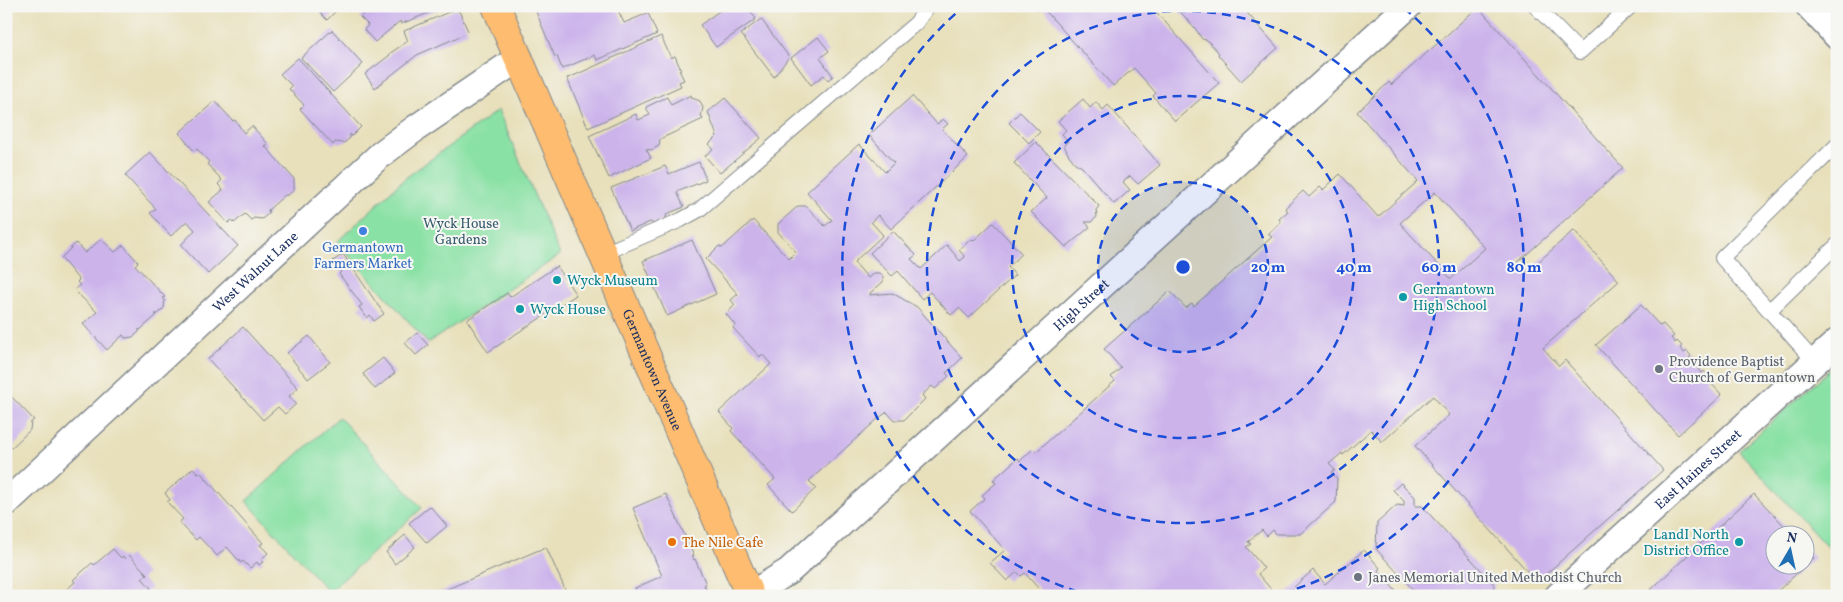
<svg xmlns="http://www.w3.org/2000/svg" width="1843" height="602" viewBox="0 0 1843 602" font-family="Vollkorn,serif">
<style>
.green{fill:#8ae1a5;stroke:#528882}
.building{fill:#ccb4eb;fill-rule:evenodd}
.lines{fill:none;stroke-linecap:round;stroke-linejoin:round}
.lane-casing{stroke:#82888c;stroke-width:16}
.street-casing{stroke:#82888c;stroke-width:29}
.primary-casing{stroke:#82888c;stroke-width:30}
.lane{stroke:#fff;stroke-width:14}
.street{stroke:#fff;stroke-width:26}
.primary{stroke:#fdbc70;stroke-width:28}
.ring{fill:none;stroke:#1d4ed8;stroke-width:2.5;stroke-dasharray:9 6}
.shop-dot{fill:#3f7fe0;stroke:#f6f6f2;stroke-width:2}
.culture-dot{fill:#0f9aa8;stroke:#f6f6f2;stroke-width:2}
.worship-dot{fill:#6b7280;stroke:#f6f6f2;stroke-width:2}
.food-dot{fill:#e8710a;stroke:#f6f6f2;stroke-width:2}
.labels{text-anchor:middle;stroke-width:4;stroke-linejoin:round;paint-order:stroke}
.park-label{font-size:14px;fill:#375c70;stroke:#f6f6f2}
.shop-label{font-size:14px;fill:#366cbe;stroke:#f6f6f2}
.street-label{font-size:14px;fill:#1b2f5e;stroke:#f6f6f2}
.culture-label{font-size:14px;fill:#0d838f;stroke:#f6f6f2;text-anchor:start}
.worship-label{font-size:14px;fill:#5b616d;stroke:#f6f6f2;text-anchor:start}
.food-label{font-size:14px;fill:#c56008;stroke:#f6f6f2;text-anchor:start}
.centre{fill:#1d4ed8;stroke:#f6f6f2;stroke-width:2.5}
.ring-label{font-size:15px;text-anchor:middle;font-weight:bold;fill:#1d4ed8;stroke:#f6f6f2;stroke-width:4;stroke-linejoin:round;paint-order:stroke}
</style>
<rect width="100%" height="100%" fill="#f6f6f2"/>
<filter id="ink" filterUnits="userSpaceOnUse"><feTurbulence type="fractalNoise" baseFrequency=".02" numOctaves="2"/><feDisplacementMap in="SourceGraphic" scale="10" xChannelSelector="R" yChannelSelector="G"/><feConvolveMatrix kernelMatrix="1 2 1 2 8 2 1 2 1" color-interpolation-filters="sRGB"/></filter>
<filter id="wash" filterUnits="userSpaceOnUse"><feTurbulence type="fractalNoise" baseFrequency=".0096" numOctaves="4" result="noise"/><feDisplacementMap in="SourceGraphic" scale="20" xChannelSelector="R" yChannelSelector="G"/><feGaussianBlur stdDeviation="1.12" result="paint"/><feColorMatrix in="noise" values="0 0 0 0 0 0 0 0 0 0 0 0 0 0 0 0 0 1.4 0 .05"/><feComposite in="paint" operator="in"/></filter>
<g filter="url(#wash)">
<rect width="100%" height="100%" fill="#e8e0bb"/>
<!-- green -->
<g class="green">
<path d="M498 110 560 255 428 343 337 242 404 179Z"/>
<path d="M1837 363V557L1739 451Z"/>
<path d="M339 417 422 508 329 592 246 501Z"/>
</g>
<g id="blocks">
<!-- building -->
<g class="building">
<path d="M314 6H341L327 20Z"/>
<path d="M365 6H446L401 24 400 21 375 42 364 30 368 25 360 17 368 10Z"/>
<path d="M536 6H616L624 23 648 13 657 34 597 60 595 55 562 69 557 56 555 57 534 7Z"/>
<path d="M726 6H747L756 19 716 47 700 25Z"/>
<path d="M1032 6H1151L1219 83 1175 121 1153 96 1156 93 1134 68 1113 86 1042 7 1037 11Z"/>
<path d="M1175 6H1241L1278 48 1241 81 1218 55 1219 53 1207 40 1202 39 1195 28Z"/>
<path d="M1478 7 1623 168 1518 262 1527 272 1574 230 1619 281 1543 348 1559 366 1565 360 1663 470 1537 582 1415 446 1449 415 1433 396 1382 442 1371 430 1343 455 1342 453 1329 464 1335 470 1331 473 1337 478 1336 502 1300 534H1276L1273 530 1267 536 1262 530 1248 542 1251 544 1246 547 1264 568 1258 574 1275 594 1273 596H1200L1196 592 1192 596H1045L1025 573 1021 576 1017 572 1007 581 990 563 1005 550 970 511 985 498 982 495 996 483 993 480 1018 458 1020 461 1033 449 1036 452 1115 381 1111 377 1121 368 1104 349 1170 291 1186 308 1192 303 1194 306 1272 237 1268 234 1281 222 1279 219 1288 211 1285 208 1303 191 1309 197 1320 187 1323 190 1340 174 1378 217 1418 181 1357 112 1389 82 1391 85ZM1435 192 1485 248 1451 279 1400 223Z"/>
<path d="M456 9 457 11H459L468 31 465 34 417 55 375 88 365 74 390 55 389 54 408 41 404 31Z"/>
<path d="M761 19 789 57 774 77 741 34Z"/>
<path d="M332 30 363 64 333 92 301 58Z"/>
<path d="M661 36 671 58 675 56 681 70H679L684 80 679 82 681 86 588 128 567 78 571 77Z"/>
<path d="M818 37 829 51 820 58 833 76 828 80 824 75 811 85 791 58Z"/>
<path d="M298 58 361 127 352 136 350 134V138L344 143 335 142 333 145 300 109 304 105 289 89 292 86 280 74Z"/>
<path d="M691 95 692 98 700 101 703 108 701 116 703 119 660 139 659 146 651 150 646 149 651 158 609 178 589 136 636 114 638 120 650 115 646 107 667 97 671 105Z"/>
<path d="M912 96 937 124 943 119 948 124 942 129 968 157 891 229 878 215 871 222 883 235 854 262 868 278 874 273H880L883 277V282L870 293V295L892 293 917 307 962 358 946 373 949 376 935 389 932 386 922 395 925 399 904 420H894L887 412 879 418 809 481 816 488 792 511 768 485 775 479 731 431 733 428 719 412 771 364 762 354 760 357 733 328 735 325 726 314 735 305 731 300 738 294 706 259 719 246 722 248 753 220 789 259 796 252 778 232V224L798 206H806L825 226 832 220 807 192 859 144 885 172 894 163 869 135Z"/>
<path d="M725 98 761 138 720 173 705 156 713 149 709 144 717 136 708 112Z"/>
<path d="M1083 99 1090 108 1096 102 1103 110 1108 105 1160 165 1138 184 1130 176 1123 182 1130 190 1114 204 1082 167 1075 163 1068 154 1064 145 1068 141 1062 134 1066 130 1058 121Z"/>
<path d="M215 101 233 121 235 120 244 133 252 126 268 144 265 146 294 179V190L288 195H285L268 210 269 213 262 219 254 218 251 220 245 214 234 223 232 220 228 223 209 202 223 190 218 184 222 180 207 164 209 162 197 149 194 151 179 133Z"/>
<path d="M1020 112 1040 132 1029 143 1009 123Z"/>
<path d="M1036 142 1099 206 1096 210 1097 217 1091 222H1085L1090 227 1066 247 1031 212 1047 198 1014 163Z"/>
<path d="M150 152 238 246 208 274 181 245 195 230 187 221 171 236 150 213 156 209 125 175Z"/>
<path d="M699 162 706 180 677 192 684 207 667 214 665 220 655 224 650 222 630 231 611 188 665 166 669 174Z"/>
<path d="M993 223 1022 254 1008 267 1015 275 969 318 959 308 951 315 930 292 922 299 898 271 892 276 870 253 893 231 916 255 911 259 921 269 947 245 960 261 965 257 959 250 971 239 973 241Z"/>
<path d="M101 239 115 252 123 245 138 262 135 265 165 297 163 298 165 300 164 308 158 314H155L157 315 140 330 139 329V332L133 337 125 338 123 335 107 350 83 324 97 312 74 290 80 285 77 282 79 280 61 258 76 243 85 253Z"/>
<path d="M692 240 716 294 667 316 643 261Z"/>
<path d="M343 254 384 314 374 321 370 315 367 318 359 307 362 305 339 274 341 272 333 261Z"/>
<path d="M557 266 576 295 488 352 467 320 507 293 510 297Z"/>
<path d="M1641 305 1660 326 1663 324 1674 336 1671 338 1675 343 1677 341 1682 346 1680 348 1684 353 1687 351 1691 356 1689 358 1694 363 1696 361 1700 366 1698 368 1702 373 1704 371 1709 377 1707 379 1722 395 1678 435 1596 345Z"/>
<path d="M243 327 298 388 289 396 296 404 285 414 278 407 263 420 208 359Z"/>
<path d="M417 333 428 345 416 355 405 343Z"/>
<path d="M309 336 330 362 308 379 287 353Z"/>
<path d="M383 358 395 373 375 389 363 374Z"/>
<path d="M6 391 34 420 31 422 30 430 6 453Z"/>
<path d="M193 468 199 474 200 472 263 543 260 545 268 553 261 559 263 562 259 565 257 562 250 568 243 561 241 563 227 547 217 556 199 537 196 540 179 522 183 519 167 502 170 500 165 493Z"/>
<path d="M1401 483 1415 497V506H1422L1494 584V596H1419L1376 549 1377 523 1397 505 1404 506V501L1393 490Z"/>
<path d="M666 494 694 556H692L694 560 695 559 706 584 704 585 709 596H639L635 588 662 576 633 508Z"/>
<path d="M1754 494 1792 534H1776V564H1806V549L1814 558 1772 596H1644Z"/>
<path d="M430 506 447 526 427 543 409 523Z"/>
<path d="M405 535 415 547 395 564 386 552Z"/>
<path d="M546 547 568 596H431Z"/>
<path d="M113 549 121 558 123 556 125 559 129 555 147 574 142 578 151 588 142 596H59L75 582 73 580 92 563 94 565Z"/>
<path d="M1364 550 1380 568 1378 570 1400 596H1284L1313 570 1325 584Z"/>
</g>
</g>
</g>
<g filter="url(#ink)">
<use href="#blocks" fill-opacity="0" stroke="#82888c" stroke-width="1"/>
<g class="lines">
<!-- lane casing -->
<g class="lane-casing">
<g id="lane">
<path d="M1535 6 1580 52 1631 6"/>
<path d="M602 254 681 220 699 210 916 23 928 6"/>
<path d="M1770 310 1837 245"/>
<path d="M1815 362 1722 258 1837 145"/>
</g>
</g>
<!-- street casing -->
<g class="street-casing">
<g id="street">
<path d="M1809 6 1837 36"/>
<path id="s1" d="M6 503 380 155 416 128 519 58"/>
<path id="s2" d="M750 595 789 571 1408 6"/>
<path id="s3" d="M1558 596 1837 342"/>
</g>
</g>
<!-- primary casing -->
<g class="primary-casing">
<g id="primary">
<path id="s4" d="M496 6 750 596"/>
</g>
</g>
<!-- lane -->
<use href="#lane" class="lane"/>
<!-- street -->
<use href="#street" class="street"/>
<!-- primary -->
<use href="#primary" class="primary"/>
</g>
</g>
<!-- distance rings -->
<circle cx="1183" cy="267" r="85" fill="#1d4ed8" fill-opacity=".12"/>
<g class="ring">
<circle cx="1183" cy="267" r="85"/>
<circle cx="1183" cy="267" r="171"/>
<circle cx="1183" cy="267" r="256"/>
<path d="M1092 596A341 341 0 0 1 962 8M1404 8A341 341 0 0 1 1274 596"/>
</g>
<!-- markers -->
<circle class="shop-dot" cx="363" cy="231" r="5"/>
<g class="culture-dot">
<circle cx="557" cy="280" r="5"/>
<circle cx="1403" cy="297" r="5"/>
<circle cx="520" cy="309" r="5"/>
<circle cx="1739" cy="542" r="5"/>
</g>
<g class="worship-dot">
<circle cx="1659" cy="369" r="5"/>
<circle cx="1358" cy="577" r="5"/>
</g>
<circle class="food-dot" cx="672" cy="542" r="5"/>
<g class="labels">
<!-- park labels -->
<g class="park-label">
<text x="461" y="228">Wyck House<tspan x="461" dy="16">Gardens</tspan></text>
</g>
<!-- shop labels -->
<g class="shop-label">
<text x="363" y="252">Germantown<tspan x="363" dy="16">Farmers Market</tspan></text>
</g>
<!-- street labels -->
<g class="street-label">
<text dy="5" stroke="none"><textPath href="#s1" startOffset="340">West Walnut Lane</textPath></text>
<text dy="5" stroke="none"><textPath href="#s2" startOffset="441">High Street</textPath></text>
<text dy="5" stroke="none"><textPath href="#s4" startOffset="396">Germantown Avenue</textPath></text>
<text dy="5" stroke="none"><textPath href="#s3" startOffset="189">East Haines Street</textPath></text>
</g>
<!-- culture labels -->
<g class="culture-label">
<text x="567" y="285">Wyck Museum</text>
<text x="1413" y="294">Germantown<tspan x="1413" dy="16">High School</tspan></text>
<text x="530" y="314">Wyck House</text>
<text x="1729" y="539" text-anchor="end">LandI North<tspan x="1729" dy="16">District Office</tspan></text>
</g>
<!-- worship labels -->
<g class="worship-label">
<text x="1669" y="366">Providence Baptist<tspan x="1669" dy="16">Church of Germantown</tspan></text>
<text x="1368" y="582">Janes Memorial United Methodist Church</text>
</g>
<!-- food labels -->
<g class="food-label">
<text x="682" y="547">The Nile Cafe</text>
</g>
</g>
<circle cx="1183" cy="267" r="8" class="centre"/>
<g class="ring-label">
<text x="1268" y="272">20 m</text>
<text x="1354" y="272">40 m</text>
<text x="1439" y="272">60 m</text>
<text x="1524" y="272">80 m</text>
</g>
<!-- margin -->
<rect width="1843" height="602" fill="none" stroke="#f6f6f2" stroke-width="25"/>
<!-- north arrow -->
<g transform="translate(1790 550) rotate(9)"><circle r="24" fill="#f6f6f2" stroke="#9ea6b7"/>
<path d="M0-4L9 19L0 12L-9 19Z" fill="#1f6fb2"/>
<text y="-8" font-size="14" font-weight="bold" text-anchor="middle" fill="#1b2f5e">N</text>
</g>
</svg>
